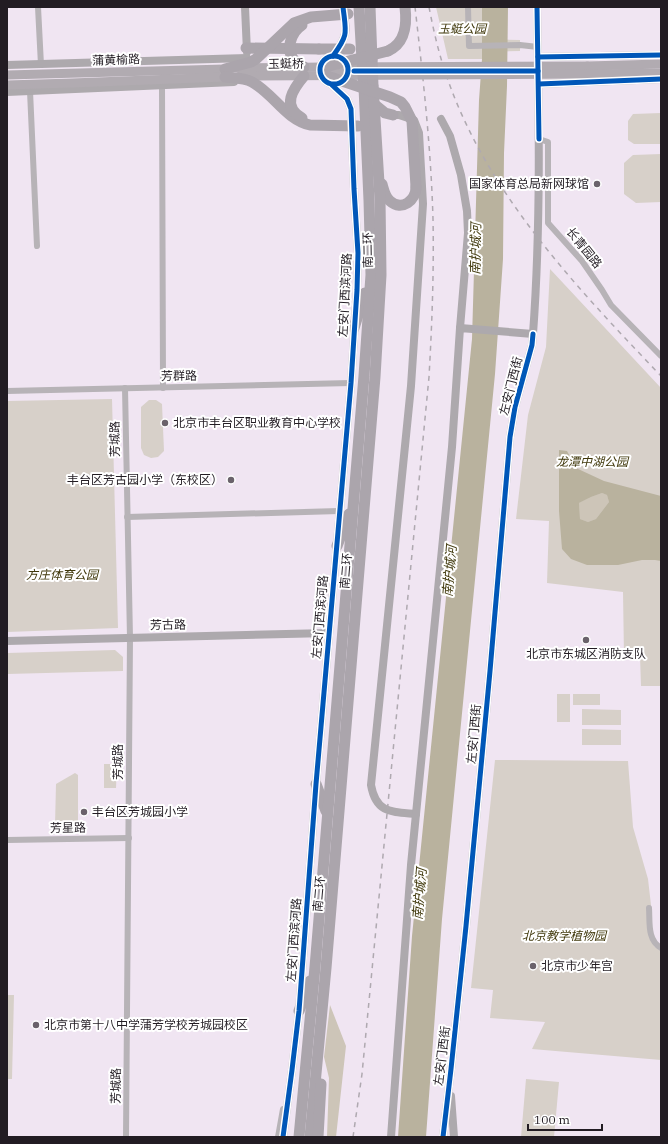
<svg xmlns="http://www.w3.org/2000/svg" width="668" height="1144" viewBox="0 0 668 1144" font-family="'IBM Plex Serif','Noto Sans SC',serif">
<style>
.green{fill:#d7d0c9}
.forest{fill:#cdc5b8}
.water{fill:#b9b29e;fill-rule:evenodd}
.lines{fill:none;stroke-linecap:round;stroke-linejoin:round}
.street{stroke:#b7b3b7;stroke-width:6}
.secondary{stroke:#ada9ad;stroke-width:8}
.primary{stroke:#b1abb1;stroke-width:9}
.highway{stroke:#aba5ac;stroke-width:11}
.rail{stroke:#afa9b0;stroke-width:1.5;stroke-dasharray:5 5;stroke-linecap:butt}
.primary-bridge{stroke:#b1abb1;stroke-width:9}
.highway-bridge{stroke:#aba5ac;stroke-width:11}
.cycleway-casing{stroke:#fff;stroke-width:8}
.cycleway{stroke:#0057b8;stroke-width:5}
.poi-dot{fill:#6a626b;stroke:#fff;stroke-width:1.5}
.labels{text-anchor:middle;stroke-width:4;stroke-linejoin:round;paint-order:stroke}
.park-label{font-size:12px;font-style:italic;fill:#40380b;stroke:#fff}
.street-label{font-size:12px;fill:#221c23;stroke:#fff}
.poi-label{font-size:12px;fill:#221c23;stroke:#fff;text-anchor:start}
.water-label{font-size:13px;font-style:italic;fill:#423a0e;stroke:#fff}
</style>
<rect width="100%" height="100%" fill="#f0e5f2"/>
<!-- green -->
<g class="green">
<path d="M436 7H482V39L520 40V51L482 52V59H448Z"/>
<path d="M661 113V144H634L628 140V121L633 114Z"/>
<path d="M661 154V202L636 203 624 194V163L633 155Z"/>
<path d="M550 269 661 388V686H641L640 656H624L623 592 547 583 549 521 516 519 528 415 546 347Z"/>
<path d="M112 399 118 628 7 632V401Z"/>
<path d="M149 400H156L162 404 164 451 158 457 151 458 144 455 141 448V407Z"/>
<path d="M115 650 123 657V671L7 674V653Z"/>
<rect x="557" y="694" width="13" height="28"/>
<rect x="573" y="694" width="27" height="11"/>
<path d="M582 709 621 710V725H582Z"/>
<path d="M582 729 621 730V745H582Z"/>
<path d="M495 760 628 761 633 827 648 879 651 905V941L655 947 661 951V1060L532 1049 545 1022 490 1018 493 990 471 988Z"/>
<path d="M104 764H117L116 788H104Z"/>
<path d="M75 773 78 775V824L55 825 56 784Z"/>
<path d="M7 995H14L12 1079H7Z"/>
<path d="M526 1079 559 1082 554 1137H521Z"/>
</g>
<!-- forest -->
<g class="forest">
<path d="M602 493 607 495 609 502 596 519 588 522 580 519 579 503 591 497Z"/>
<path d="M330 1005 346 1046 336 1137H327L329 1078 324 1057Z"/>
</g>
<!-- water -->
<g class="water">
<path d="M482 7H508L507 86 504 153 503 259 495 374 442 919 426 1137H398L412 936 472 339 479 100 482 59Z"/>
<path d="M559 450 567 451 576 468 604 481 661 496V561L655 560H642L618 565H587L571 559 562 549 559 511ZM602 493 607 495 609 502 596 519 588 522 580 519 579 503 591 497Z"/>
</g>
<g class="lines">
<!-- street -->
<g class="street">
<path d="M38 7 41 65"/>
<path d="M468 7 469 46 520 45 538 47"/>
<path d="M162 84 163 388"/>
<path d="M30 91 37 246"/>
<path d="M539 139 548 142V223L582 261 602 290 611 305 661 356"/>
<path d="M125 388 130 638 126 1137"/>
<path d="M7 391 351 383"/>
<path d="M127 517 339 511"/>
<path d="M7 840 129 838"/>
<path d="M649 908C650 922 647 940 661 948"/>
<path d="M278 1137 283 1109"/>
</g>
<!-- secondary -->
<g class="secondary">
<path d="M245 7 247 52"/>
<path d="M336 52C349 33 346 29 343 7"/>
<circle cx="334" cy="70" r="14"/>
<path d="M538 57 661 55"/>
<path d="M7 65 247 58 248 66"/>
<path d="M539 84 661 79"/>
<path d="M7 92 234 82"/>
<path d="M393 115H399L414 120 419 133 423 204 411 386 371 785C376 814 393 812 416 814"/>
<path d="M441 119 450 136 461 175 467 211 468 233 460 328"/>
<path d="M7 641 329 633"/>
<path d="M451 1096 454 1137"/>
<path d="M283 1137 292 1070 299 1011 316 784 351 383 357 290 358 253 354 189 351 109 347 99 332 85"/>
<path d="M391 1137 411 865 452 447 460 328 533 334"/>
<path d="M443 1137 451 1069 466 926 490 671 510 437 515 407 532 345 533 334C541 225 539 116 537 7"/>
</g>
<!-- primary -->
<g class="primary">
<path d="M587 66 661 64"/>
<path d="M588 74 661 73"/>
<path d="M7 75 225 69"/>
<path d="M7 85 72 83 225 77"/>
</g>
<!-- highway -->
<g class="highway">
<path d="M359 7 362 60"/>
<path d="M370 7 372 60"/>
<path d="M246 48 319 49"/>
<path d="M388 51C406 43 407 24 405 7"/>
<path d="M374 104 385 113 393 115"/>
<path d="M382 184C384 191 385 197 390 201 402 212 416 200 416 187"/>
<path d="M354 328 365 293"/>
<path d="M337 546 349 514"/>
<path d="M316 784 326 811"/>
<path d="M299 1011 310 981"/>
<path d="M299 1137 315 967 364 376 371 275 369 200 364 87"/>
<path d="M310 1137 326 968 375 377 381 275 380 199 373 86"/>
<path d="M318 1137 321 1084"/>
</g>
<!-- rail -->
<g class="rail">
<path d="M429 7C434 33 440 59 449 83 490 197 579 290 661 376"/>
<path d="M353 1137 362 1074 429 377C432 324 434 272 433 219 431 148 423 77 415 7"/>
</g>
<!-- primary-bridge -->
<g class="primary-bridge">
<path d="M237 68 325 67 587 66"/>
<path d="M240 76 588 74"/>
</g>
<!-- highway-bridge -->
<g class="highway-bridge">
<path d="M302 25C291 32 284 51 296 62 298 64 302 66 304 67"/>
<path d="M319 49H350"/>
<path d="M362 60 364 87"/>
<path d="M372 60 373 86"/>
<path d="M325 67 388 51"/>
<path d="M225 69 251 62 256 59 294 23 311 17 348 14"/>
<path d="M324 75 390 97 401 102 405 107 412 121 416 187"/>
<path d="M225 77C233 78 245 78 252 82 274 94 285 119 310 125L358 126"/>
<path d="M302 118C281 106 293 89 304 76"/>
</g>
<!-- cycleway casing -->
<g class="cycleway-casing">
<g id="cycleway">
<path d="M537 7 539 139"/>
<circle cx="334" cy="70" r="14"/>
<path d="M333 56C349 34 346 33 343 7"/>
<path d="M538 57 661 55"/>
<path d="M354 71H538"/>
<path d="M539 84 661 79"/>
<path d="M283 1137 292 1070 299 1011 316 784 351 383 357 290 358 253 354 189 351 109 347 99 332 85"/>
<path d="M443 1137 451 1069 466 926 490 671 510 437 515 407 532 345 533 334"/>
</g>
</g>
<!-- cycleway -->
<use href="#cycleway" class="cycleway"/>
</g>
<!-- markers -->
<g class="poi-dot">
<circle cx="597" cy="184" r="4"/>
<circle cx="165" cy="423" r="4"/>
<circle cx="231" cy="480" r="4"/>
<circle cx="586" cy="640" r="4"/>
<circle cx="84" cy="812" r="4"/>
<circle cx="533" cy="966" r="4"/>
<circle cx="36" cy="1025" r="4"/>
</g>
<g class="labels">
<!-- park labels -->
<g class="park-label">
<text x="462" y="33">玉蜓公园</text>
<text x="592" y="466">龙潭中湖公园</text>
<text x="62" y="579">方庄体育公园</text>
<text x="564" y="940">北京教学植物园</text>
</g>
<!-- street labels -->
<g class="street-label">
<text transform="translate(116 60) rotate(-2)" y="4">蒲黄榆路</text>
<text transform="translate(286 64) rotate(-1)" y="4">玉蜓桥</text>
<text transform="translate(584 248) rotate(51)" y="4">长青园路</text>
<text transform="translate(368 250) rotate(-91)" y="4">南二环</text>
<text transform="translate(345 295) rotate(-87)" y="4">左安门西滨河路</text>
<text transform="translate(179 376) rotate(-1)" y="4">芳群路</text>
<text transform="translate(511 386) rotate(-76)" y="4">左安门西街</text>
<text transform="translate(115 439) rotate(-91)" y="4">芳城路</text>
<text transform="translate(346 571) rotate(-85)" y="4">南二环</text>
<text transform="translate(320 617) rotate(-85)" y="4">左安门西滨河路</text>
<text transform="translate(168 625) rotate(-1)" y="4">芳古路</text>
<text transform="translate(474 734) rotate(-85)" y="4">左安门西街</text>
<text transform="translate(118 762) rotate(-90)" y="4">芳城路</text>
<text transform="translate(68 828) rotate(-1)" y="4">芳星路</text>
<text transform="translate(319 894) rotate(-85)" y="4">南二环</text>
<text transform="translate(294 940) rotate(-86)" y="4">左安门西滨河路</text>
<text transform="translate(442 1056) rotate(-83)" y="4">左安门西街</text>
<text transform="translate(116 1086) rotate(-89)" y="4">芳城路</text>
</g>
<!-- poi labels -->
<g class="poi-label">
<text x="589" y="188" text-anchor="end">国家体育总局新网球馆</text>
<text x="173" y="427">北京市丰台区职业教育中心学校</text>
<text x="223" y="484" text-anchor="end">丰台区芳古园小学（东校区）</text>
<text x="586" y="658" text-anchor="middle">北京市东城区消防支队</text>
<text x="92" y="816">丰台区芳城园小学</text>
<text x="541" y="970">北京市少年宫</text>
<text x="44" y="1029">北京市第十八中学蒲芳学校芳城园校区</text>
</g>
<!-- water labels -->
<g class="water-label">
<text transform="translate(475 249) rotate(-89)" y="5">南护城河</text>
<text transform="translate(449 571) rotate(-85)" y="5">南护城河</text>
<text transform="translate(419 894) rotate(-85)" y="5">南护城河</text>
</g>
</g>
<!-- border -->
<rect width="668" height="1144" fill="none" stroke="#221c23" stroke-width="16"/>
<!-- scale -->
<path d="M528 1124v6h74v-6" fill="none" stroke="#221c23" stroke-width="2"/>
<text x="534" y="1124" font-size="12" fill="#221c23" stroke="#ffffff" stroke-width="3" paint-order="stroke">100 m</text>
</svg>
